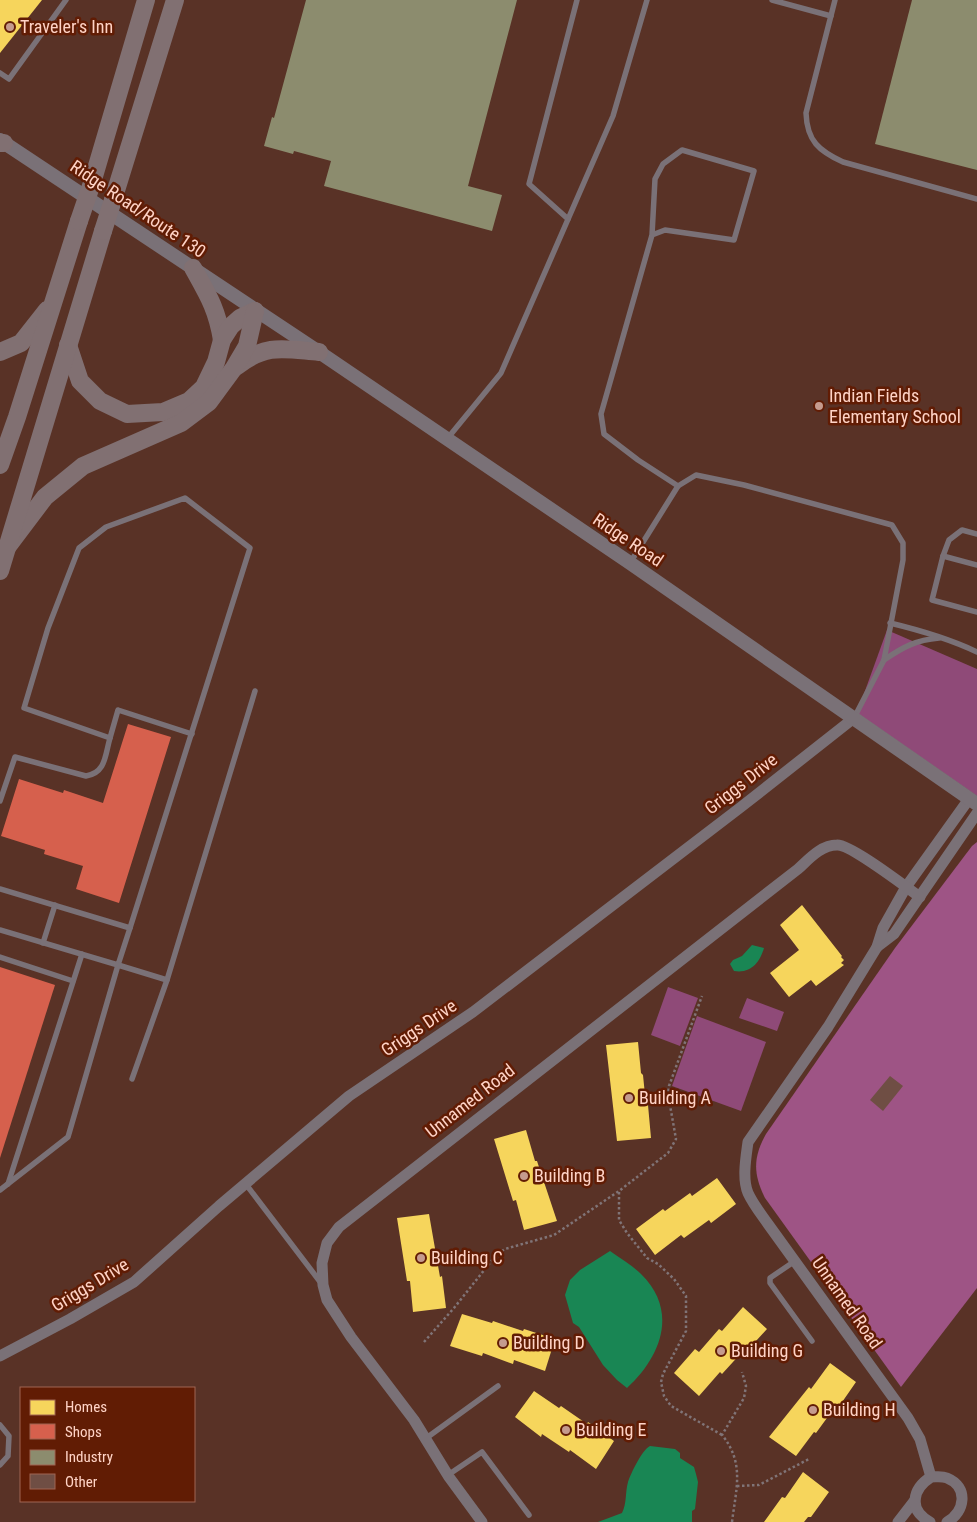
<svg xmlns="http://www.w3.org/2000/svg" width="977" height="1522" viewBox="0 0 977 1522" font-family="'Roboto Condensed',sans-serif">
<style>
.green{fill:#8f4a78}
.forest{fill:#9e5485}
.water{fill:#198654}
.homes{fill:#f6d55c}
.shops{fill:#d6604d}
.industry{fill:#8c8c6e}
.building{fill:#6f4e44}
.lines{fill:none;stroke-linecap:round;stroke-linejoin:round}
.path{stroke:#807477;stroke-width:2.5;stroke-dasharray:2.5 2.5;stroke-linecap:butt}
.service{stroke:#7a7177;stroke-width:5.5}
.minor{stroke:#7a7177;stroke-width:11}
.tertiary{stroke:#7a7177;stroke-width:14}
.trunk{stroke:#817072;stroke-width:18}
.trunk-bridge{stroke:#817072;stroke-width:18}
.poi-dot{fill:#c59b8e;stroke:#611c04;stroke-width:2}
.labels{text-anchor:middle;stroke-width:5;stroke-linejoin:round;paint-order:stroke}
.poi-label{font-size:18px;fill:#ffd3c6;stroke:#611c04;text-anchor:start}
.street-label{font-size:18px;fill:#ffd3c6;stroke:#611c04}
</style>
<rect width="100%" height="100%" fill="#593226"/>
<!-- green -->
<g class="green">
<path d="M887 630 977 669V796L857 713Z"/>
<path d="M668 987 698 998 680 1046 651 1035Z"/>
<path d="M747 998 784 1012 777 1031 739 1018Z"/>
<path d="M697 1016 766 1042 741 1111 672 1086Z"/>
</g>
<!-- forest -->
<path class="forest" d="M977 842V1288L901 1387 765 1198C753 1174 753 1157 766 1134L895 948 972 846Z"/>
<!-- water -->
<g class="water">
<path d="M752 945 764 948C760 962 751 974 734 971L730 964 733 960 742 956Z"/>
<path d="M610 1251C620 1258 632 1265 641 1274 679 1311 661 1357 627 1388L617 1380 603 1365 579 1327 573 1323 565 1295 570 1280 580 1270Z"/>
<path d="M650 1446 675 1449 680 1453V1458L694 1467 696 1474 698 1482 695 1509 692 1511V1522H598L622 1513C627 1503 625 1493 628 1482 631 1473 642 1450 650 1446Z"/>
</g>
<!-- homes -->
<g class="homes">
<path d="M0 0H42L0 53Z"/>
<path d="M802 905 842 956 841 957 844 960 841 963 844 965 816 986 811 980 789 997 770 973 799 950 780 925Z"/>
<path d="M638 1042 641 1073 643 1075 646 1105H648L651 1138 617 1141 606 1045Z"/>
<path d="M526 1130 535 1161H537L557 1221 524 1230 516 1200 513 1201 494 1139Z"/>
<path d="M717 1178 736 1204 711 1223 709 1220 684 1238 681 1235 655 1255 636 1229 663 1209 665 1211 690 1193 692 1196Z"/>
<path d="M429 1214 440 1277 442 1276 446 1308 413 1312 410 1281H407L397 1218Z"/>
<path d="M743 1307 767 1329 745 1353 743 1351 722 1374 720 1372 699 1396 674 1373 695 1349 699 1352 719 1329 722 1331Z"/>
<path d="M462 1314 492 1323 493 1321 523 1331 524 1329 555 1339 545 1371 514 1360 513 1364 483 1353 482 1356 450 1346Z"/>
<path d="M830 1363 856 1382 838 1408 835 1407 816 1433 814 1432 796 1456 769 1437 809 1387 811 1389Z"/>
<path d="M534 1391 559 1408 561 1406 587 1424 588 1422 614 1441 596 1469 570 1450 569 1452 542 1434 541 1437 515 1417Z"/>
<path d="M803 1472 829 1492 811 1517H808L804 1522H764L782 1497 785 1498Z"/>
</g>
<!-- shops -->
<g class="shops">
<path d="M128 724 171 737 119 903 76 889 83 866 44 854 45 850 1 836 19 779 63 793 64 790 103 803Z"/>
<path d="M0 967 55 985 0 1158Z"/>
</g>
<!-- industry -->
<g class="industry">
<path d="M306 0H517L468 186 502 195 492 231 324 186 331 161 294 151 293 154 264 146 272 117 274 118Z"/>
<path d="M912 0H977V170L875 144Z"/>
</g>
<!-- building -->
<path class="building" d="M890 1076 903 1086 883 1111 870 1100Z"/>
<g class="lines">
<!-- path -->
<g class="path">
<path d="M619 1192V1220L627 1233 647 1258 658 1264 674 1279 686 1296V1331L663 1374 661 1382 664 1396 671 1406 722 1435"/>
<path d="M424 1342 454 1308 497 1254 505 1249 554 1235 619 1191 668 1153 676 1139 668 1094 669 1086 702 996"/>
<path d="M737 1486 759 1485 809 1459"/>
<path d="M732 1522C736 1489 745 1463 722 1435L744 1398 746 1386 742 1372"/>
</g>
<!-- service -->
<g class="service">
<path d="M772 0 831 16"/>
<path d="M835 0 806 113C807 141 819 151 843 162L977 199"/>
<path d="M0 73 9 79 66 0"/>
<path d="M568 219 529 184 577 0"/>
<path d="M652 235 655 179 663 164 682 150 754 171 734 240 665 230 652 235 601 414 604 434 638 460 678 486"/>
<path d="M447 439 501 373 613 116 647 0"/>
<path d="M943 556 949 540 962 530 977 534"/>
<path d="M630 563 678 486 696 475 744 485 892 525 903 543V560L884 660 854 718"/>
<path d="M977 565 943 556 932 600 977 612"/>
<path d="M890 623C919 630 950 639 977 652"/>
<path d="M884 660C903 647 916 640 939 638"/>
<path d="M110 738 118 710 192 734"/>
<path d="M0 801 15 757 86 776C106 773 105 755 110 738L24 708 48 628 79 548 106 527 185 498 250 548 130 928"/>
<path d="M0 889 130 928 118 965 0 930"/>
<path d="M43 943 55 905"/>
<path d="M0 957 73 981"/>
<path d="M132 1079 167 980 255 691"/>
<path d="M245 1183 321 1283"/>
<path d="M8 1184 82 954"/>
<path d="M0 1190 68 1137 118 965 167 980"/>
<path d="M795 1261 770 1278V1283L812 1341"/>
<path d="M0 1425 9 1436 8 1456 0 1465"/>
<path d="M425 1439 498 1386"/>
<path d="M448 1475 482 1452 529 1515"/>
</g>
<!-- minor -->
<g class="minor">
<path d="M877 947 894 934 977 813"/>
<path d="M0 1356 70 1319 134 1282 219 1206 349 1096 473 1012 741 807 854 718"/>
<path d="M931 1477 920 1439 908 1418 768 1224C761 1214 753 1204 748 1193 742 1179 746 1157 748 1142L828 1027 877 947 883 928 906 887 969 799"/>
<path d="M482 1522 449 1477 414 1420 351 1337 327 1300 323 1285 322 1263 327 1243 339 1227 798 869C809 859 821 845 837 845 850 844 906 887 920 897"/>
<path d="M898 1522 915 1500"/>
<path d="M930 1522C908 1510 912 1489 931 1477 937 1477 942 1476 947 1478 969 1487 965 1512 947 1522"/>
</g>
<!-- tertiary -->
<path class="tertiary" d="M0 140 319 352 630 563 977 804"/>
<!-- trunk -->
<g class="trunk">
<path d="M0 143H4"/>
<path d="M92 183 146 0"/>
<path d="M113 200 175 0"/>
<path d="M193 268C208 295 217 309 222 340"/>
<path d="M68 345 80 381 100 401 127 414 163 412 189 401 204 387 216 362 222 340 231 326 240 318 255 311"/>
<path d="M0 352 21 343 47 310"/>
<path d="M237 366C267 343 284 349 319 352"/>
<path d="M0 465 17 417 79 221"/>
<path d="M8 546 45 497 83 466 181 423 209 402 234 368 247 346 255 311"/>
<path d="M0 571 103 231"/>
</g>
<!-- trunk-bridge -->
<g class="trunk-bridge">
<path d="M79 221 92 183"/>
<path d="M103 231 113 200"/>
</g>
</g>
<!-- markers -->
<g class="poi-dot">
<circle cx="10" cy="27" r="5"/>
<circle cx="819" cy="406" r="5"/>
<circle cx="629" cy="1098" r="5"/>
<circle cx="524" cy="1176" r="5"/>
<circle cx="421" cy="1258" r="5"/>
<circle cx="503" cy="1343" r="5"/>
<circle cx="721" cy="1351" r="5"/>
<circle cx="813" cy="1410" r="5"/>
<circle cx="566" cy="1430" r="5"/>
</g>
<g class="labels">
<!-- poi labels -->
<g class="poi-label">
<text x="20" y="33">Traveler's Inn</text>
<text x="829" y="402">Indian Fields<tspan x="829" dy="21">Elementary School</tspan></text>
<text x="639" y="1104">Building A</text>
<text x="534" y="1182">Building B</text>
<text x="431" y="1264">Building C</text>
<text x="513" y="1349">Building D</text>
<text x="731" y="1357">Building G</text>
<text x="823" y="1416">Building H</text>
<text x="576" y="1436">Building E</text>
</g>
<!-- street labels -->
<g class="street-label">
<text transform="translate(138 209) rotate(34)" y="6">Ridge Road/Route 130</text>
<text transform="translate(628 540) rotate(34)" y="6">Ridge Road</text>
<text transform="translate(741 784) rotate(-38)" y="6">Griggs Drive</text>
<text transform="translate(419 1028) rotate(-34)" y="6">Griggs Drive</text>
<text transform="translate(470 1101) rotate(-38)" y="6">Unnamed Road</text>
<text transform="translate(90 1285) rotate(-31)" y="6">Griggs Drive</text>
<text transform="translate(847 1303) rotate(55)" y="6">Unnamed Road</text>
</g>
</g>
<!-- legend -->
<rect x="20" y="1387" width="175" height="115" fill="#611c04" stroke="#a06552"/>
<rect x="30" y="1400" width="25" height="15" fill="#f6d55c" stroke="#a06552"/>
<text x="65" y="1412" font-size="15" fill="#ffd3c6">Homes</text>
<rect x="30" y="1424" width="25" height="15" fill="#d6604d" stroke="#a06552"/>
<text x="65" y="1437" font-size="15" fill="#ffd3c6">Shops</text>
<rect x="30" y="1450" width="25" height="15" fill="#8c8c6e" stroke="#a06552"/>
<text x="65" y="1462" font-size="15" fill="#ffd3c6">Industry</text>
<rect x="30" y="1474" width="25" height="15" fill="#6f4e44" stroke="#a06552"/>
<text x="65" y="1487" font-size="15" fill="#ffd3c6">Other</text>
</svg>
